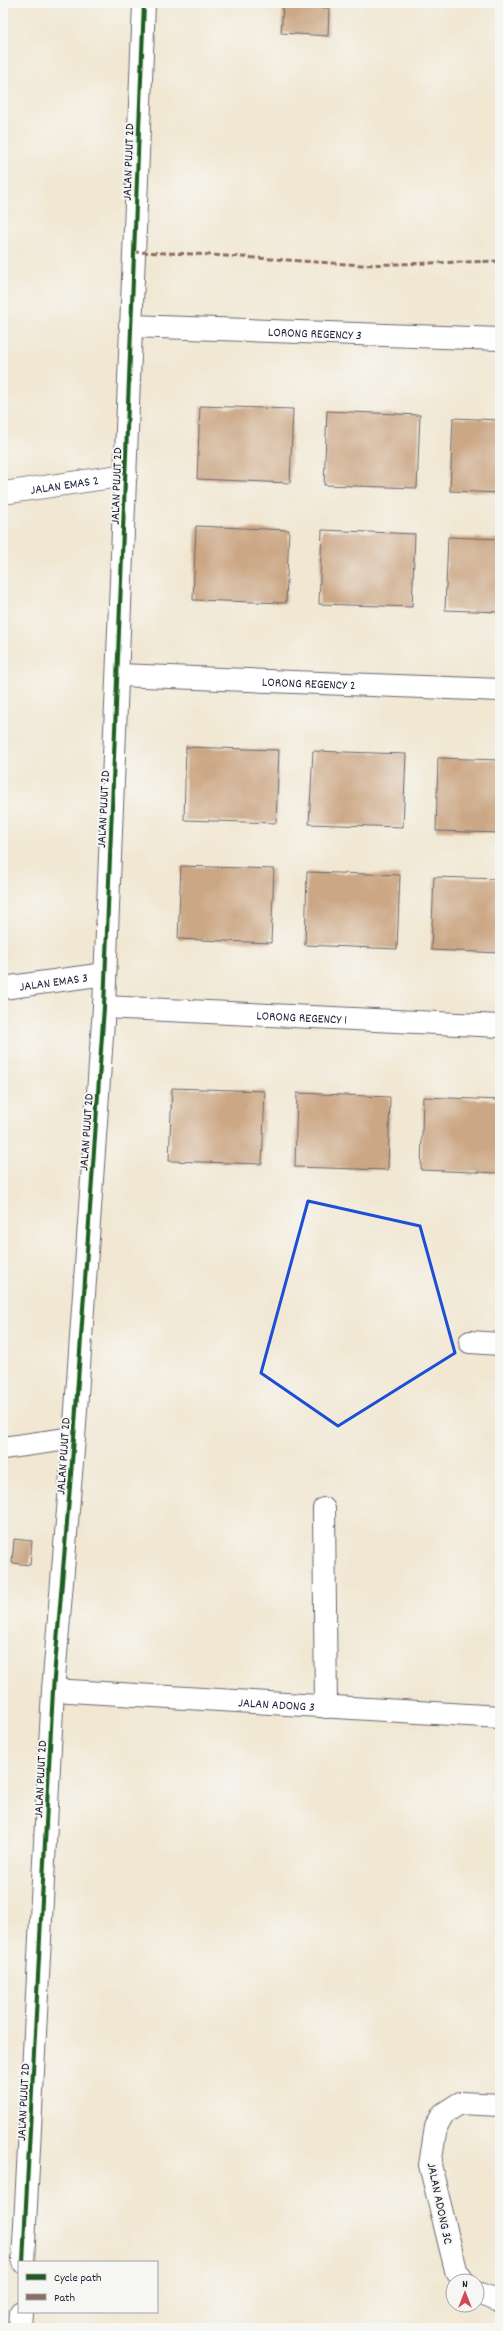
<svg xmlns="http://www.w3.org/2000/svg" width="503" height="2331" viewBox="0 0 503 2331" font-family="Dekko,sans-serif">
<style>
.building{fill:#cca785}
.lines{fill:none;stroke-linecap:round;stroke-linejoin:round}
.minor-casing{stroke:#6a6770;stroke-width:24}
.minor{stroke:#fff;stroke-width:22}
.quiet{stroke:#8d6e63;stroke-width:3;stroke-dasharray:6 3;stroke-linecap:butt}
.cycleway-casing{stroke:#f6f6f2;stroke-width:6}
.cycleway{stroke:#1b5e20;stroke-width:4}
.marked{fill:none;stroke:#1d4ed8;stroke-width:3;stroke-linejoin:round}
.labels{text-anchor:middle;stroke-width:4;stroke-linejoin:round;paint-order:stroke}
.street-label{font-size:13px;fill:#22223b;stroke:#f6f6f2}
</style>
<rect width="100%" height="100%" fill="#f6f6f2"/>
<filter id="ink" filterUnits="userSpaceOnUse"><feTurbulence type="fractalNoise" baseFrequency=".025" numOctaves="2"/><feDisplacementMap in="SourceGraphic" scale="8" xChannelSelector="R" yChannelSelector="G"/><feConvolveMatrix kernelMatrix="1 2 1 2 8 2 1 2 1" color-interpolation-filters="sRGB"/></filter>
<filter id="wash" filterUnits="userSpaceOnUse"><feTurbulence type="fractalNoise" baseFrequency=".012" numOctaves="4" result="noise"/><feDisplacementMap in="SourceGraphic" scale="16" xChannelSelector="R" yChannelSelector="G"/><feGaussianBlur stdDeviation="0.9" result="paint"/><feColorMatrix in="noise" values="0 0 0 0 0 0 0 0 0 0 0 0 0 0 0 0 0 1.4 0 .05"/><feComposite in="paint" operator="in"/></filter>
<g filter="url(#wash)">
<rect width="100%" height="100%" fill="#f1e7d2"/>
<g id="blocks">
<!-- building -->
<g class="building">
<path d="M280 3H323L286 5 329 8 328 36 281 33 283 5H280Z"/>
<path d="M200 406 293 409 290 483 197 479Z"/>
<path d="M327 411 420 415 417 488 324 485Z"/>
<path d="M453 418 500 420V493L450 491Z"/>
<path d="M196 526 289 530 286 603 193 600Z"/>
<path d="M322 530 415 534 412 607 319 604Z"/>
<path d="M448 537 500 539V612L445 610Z"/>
<path d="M186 747 279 750 276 823 184 820Z"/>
<path d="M313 751 406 754 403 827 309 824Z"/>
<path d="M438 758 500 760V833L436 831Z"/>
<path d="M181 866 274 869 271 943 178 939Z"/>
<path d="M307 872 400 875 397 949 305 945Z"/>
<path d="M434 877 500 879V953L431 950Z"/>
<path d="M172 1088 265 1091 262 1164 169 1161Z"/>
<path d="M297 1093 390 1097 388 1170 295 1167Z"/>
<path d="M423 1097 500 1100V1173L421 1170Z"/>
<path d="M14 1539 32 1541 30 1565 12 1563Z"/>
</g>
</g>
</g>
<g filter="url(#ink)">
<use href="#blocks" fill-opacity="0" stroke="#6a6770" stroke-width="1"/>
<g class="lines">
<!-- minor casing -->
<g class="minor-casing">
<g id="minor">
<path id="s1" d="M130 326 500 339"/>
<path id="s2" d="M3 493 126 475"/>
<path id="s3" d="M118 675 500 690"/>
<path id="s4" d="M3 988 105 974"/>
<path id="s5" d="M104 1007 500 1026"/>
<path d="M470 1342 500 1344"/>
<path d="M3 1448 74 1438"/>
<path d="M324 1509 326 1707"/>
<path id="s6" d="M53 1690 500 1717"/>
<path d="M23 2262 53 1690 74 1438 104 1007 144 3"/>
<path d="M463 2281 456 2270 430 2165 436 2127 443 2114 460 2103 500 2105"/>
<path d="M477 2293 500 2301"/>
<path d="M20 2328 21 2312"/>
</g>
</g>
<!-- minor -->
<use href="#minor" class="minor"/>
<!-- quiet -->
<path class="quiet" d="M133 252 196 254 362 265 500 261"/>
<!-- cycleway casing -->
<g class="cycleway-casing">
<path id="cycleway" d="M23 2262 53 1690 74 1438 104 1007 144 3"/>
</g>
<!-- cycleway -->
<use href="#cycleway" class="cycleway"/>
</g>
</g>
<!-- marked area -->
<path class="marked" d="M308 1201 420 1226 455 1353 338 1426 261 1373Z"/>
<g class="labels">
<!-- street labels -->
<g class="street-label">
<text transform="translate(127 162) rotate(-88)" y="5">JALAN PUJUT 2D</text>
<text dy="5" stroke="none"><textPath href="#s1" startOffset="185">LORONG REGENCY 3</textPath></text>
<text dy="5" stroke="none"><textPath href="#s2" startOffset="62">JALAN EMAS 2</textPath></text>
<text transform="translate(115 486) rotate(-88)" y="5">JALAN PUJUT 2D</text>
<text dy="5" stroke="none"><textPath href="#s3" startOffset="191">LORONG REGENCY 2</textPath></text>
<text transform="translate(102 809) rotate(-87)" y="5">JALAN PUJUT 2D</text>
<text dy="5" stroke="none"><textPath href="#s4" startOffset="51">JALAN EMAS 3</textPath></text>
<text dy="5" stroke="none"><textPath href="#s5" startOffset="198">LORONG REGENCY 1</textPath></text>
<text transform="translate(85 1132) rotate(-86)" y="5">JALAN PUJUT 2D</text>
<text transform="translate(62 1456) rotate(-86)" y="5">JALAN PUJUT 2D</text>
<text dy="5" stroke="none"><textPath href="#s6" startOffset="224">JALAN ADONG 3</textPath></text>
<text transform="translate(39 1779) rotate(-87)" y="5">JALAN PUJUT 2D</text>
<text transform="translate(22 2102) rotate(-87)" y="5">JALAN PUJUT 2D</text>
<text transform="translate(441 2203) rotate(78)" y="5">JALAN ADONG 3C</text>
</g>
</g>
<!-- margin -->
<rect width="503" height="2331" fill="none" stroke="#f6f6f2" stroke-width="16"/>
<!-- legend -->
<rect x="18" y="2261" width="140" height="52" fill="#f6f6f2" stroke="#a1a1a9"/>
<rect x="26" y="2274" width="20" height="6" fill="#1b5e20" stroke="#a1a1a9"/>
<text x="54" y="2281" font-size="12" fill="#22223b">Cycle path</text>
<rect x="26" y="2294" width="20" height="6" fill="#8d6e63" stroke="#a1a1a9"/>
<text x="54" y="2301" font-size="12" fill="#22223b">Path</text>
<!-- north arrow -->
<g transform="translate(465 2293)"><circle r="19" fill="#f6f6f2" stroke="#a1a1a9"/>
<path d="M0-3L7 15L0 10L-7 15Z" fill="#d1495b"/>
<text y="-6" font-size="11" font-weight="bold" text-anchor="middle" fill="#22223b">N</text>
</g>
</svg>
